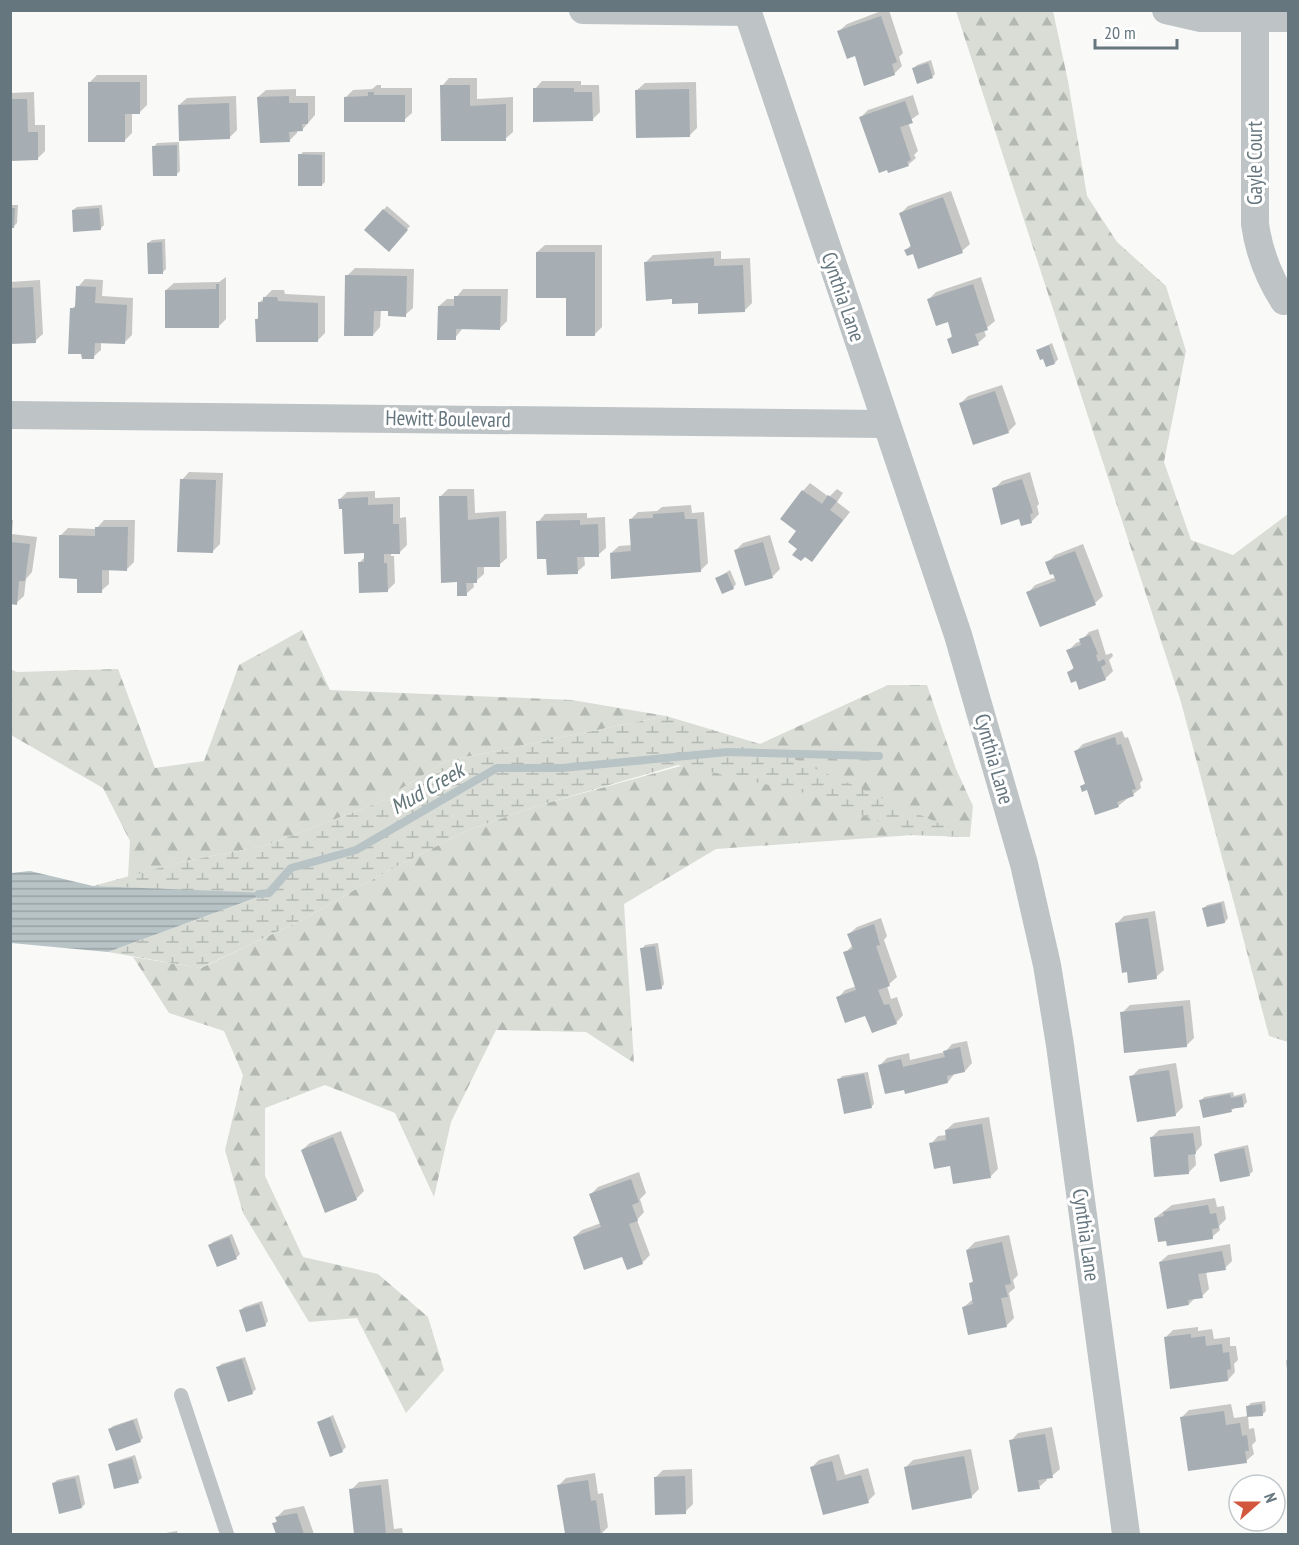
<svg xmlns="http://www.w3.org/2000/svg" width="1299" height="1545" viewBox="0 0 1299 1545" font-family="'PT Sans Narrow',sans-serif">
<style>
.forest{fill:url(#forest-firs)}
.wetland{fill:url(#wetland-marsh)}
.water{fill:url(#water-rules)}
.shadow{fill:#0003}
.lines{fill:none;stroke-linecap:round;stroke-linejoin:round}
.stream{stroke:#b8c3c6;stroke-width:8}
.building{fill:#a6aeb3}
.lane{stroke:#bec3c6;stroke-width:14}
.street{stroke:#bec3c6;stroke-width:28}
.labels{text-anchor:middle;stroke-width:6;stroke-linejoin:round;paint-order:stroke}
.street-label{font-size:21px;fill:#66767f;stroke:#fff}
.water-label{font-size:22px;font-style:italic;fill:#617478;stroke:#fff}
</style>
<defs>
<pattern id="forest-firs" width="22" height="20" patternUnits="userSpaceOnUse" patternTransform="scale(1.5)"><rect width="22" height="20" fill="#d9ddd6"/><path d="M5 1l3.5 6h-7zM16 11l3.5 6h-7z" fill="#b4b8b3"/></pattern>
<pattern id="wetland-marsh" width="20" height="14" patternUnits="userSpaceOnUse" patternTransform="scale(1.5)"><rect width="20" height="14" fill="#d9ddd6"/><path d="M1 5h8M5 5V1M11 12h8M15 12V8" fill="none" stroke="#b4b8b3"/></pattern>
<pattern id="water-rules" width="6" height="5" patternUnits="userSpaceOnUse" patternTransform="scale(1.5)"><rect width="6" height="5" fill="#b8c3c6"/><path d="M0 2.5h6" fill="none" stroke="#99a3a6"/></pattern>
</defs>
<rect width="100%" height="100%" fill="#f9f9f7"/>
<!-- forest -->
<g class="forest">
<path d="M956 11H1053L1068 81 1087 196 1117 242 1166 286 1186 351 1164 462 1191 540 1233 555 1288 514V1042L1269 1036 1181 702Z"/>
<path d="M302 630 330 690 572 700 666 716 446 761 378 803 264 846 181 862 128 877 130 841 103 788 11 735 10 669 17 672 118 669 155 768 204 761 239 665Z"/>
<path d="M888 685H927L956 769 973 806 970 837 913 835 716 849 624 904 634 1063 586 1032 496 1030 451 1122 434 1197 395 1113 325 1085 265 1108V1176L303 1257 378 1274 428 1317 444 1370 406 1413 357 1318 309 1322 243 1213 225 1150 243 1075 224 1031 169 1013 133 957 201 968 302 920 384 873 468 830 540 805 760 744Z"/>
</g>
<!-- wetland -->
<path class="wetland" d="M666 716 760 744 970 837 913 835 805 793 678 765 540 805 468 830 384 873 302 920 200 968 108 952 267 894 93 886 181 862 264 846 378 803 446 761Z"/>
<!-- water -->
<path class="water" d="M30 871 93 886 269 893 108 952 11 943V873Z"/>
<!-- shadow -->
<g class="shadow">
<path d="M884 10H889L903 53 899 57 902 66 894 74 856 54 839 31 847 24Z"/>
<path d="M931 60 935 74 932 77 914 68 917 65Z"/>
<path d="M97 75H147V105L139 113H132V133L125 140 89 83Z"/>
<path d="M449 78H477V99L513 97V132L505 139 442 86Z"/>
<path d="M542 81H581V85H599L600 112 592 120 535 89Z"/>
<path d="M696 82 697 128 689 136 637 90 645 83Z"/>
<path d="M377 85H381V88H412V113L404 120 346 97 353 90 372 89Z"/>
<path d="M296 89V96H315V115L302 130H297V133L289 141 258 97 266 90Z"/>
<path d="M34 92 35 125H45V151L38 158 10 159V93Z"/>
<path d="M913 95 919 114 908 122 918 151 914 155 916 158 908 165 861 117 868 110Z"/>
<path d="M236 96 237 130 229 138 179 105 187 98Z"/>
<path d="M179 142 180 171 177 174 154 147 157 143Z"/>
<path d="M303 152H325V182L322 185 300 155Z"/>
<path d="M951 191 970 244 962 251 906 250 912 244 901 213 908 206Z"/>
<path d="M10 205H18L17 223 14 226H10Z"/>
<path d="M102 205 104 225 100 229 73 210 77 207Z"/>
<path d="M387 206 410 226 389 250 366 230Z"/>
<path d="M165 239 166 269 162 273 148 243 152 240Z"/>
<path d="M545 245H602V327L595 334 537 252Z"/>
<path d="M721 251V259L750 258 752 303 745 310 673 298 646 262 653 255Z"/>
<path d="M355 268 414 269 413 308 405 315 390 310 381 309 380 327 373 335 347 276Z"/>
<path d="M226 277V319L219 326 166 290 174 283 219 282Z"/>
<path d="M981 277 995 321 984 330 986 336 978 343 949 339 953 335 949 320 929 299 936 292Z"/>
<path d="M85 279 103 280 102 296 133 298 132 335 124 343 101 342V350L93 357 72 309 77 304 78 287Z"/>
<path d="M40 280 43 334 35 341 10 343V282Z"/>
<path d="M463 289H508L507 321 500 328H463L455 338 439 306 447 299H455Z"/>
<path d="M272 290H284L285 294 325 296V333L318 340 257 319 259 317 260 302Z"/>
<path d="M1052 343 1058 359 1055 363 1038 350Z"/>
<path d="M1002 385 1016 424 1008 432 961 403 968 396Z"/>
<path d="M189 472 223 473 220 544 212 552 182 480Z"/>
<path d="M1030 472 1039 504 1037 506 1039 514 1032 521 1020 517 994 489 1002 481Z"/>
<path d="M810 483 829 497 837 489 843 493 837 502 850 512 812 560 799 548 803 491Z"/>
<path d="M448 489H474L475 513 506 511 507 558 499 565 484 566V574L476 581H473L474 587 466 594 440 497Z"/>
<path d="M375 491V498L400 497V518L406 517 407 545 399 553H391V556H394L395 583 387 591 359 563 366 556 340 499 347 492Z"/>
<path d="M691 505 692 513 704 512 708 563 700 571 611 553 619 546 632 545 630 520 638 512 657 511 662 507Z"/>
<path d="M587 513V518L605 517 606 548 598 555 584 556 585 565 577 572 547 557 538 522 545 514Z"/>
<path d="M10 520H13L12 534 37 537 32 572 26 579 24 596 16 603H10Z"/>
<path d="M104 520H135L134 562 127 569H109V584L101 591 79 577 60 536 68 528 96 529Z"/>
<path d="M770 535 780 569 773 576 736 550 743 543Z"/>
<path d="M1083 544 1103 596 1095 603 1040 625 1028 593 1035 585 1056 577 1047 563 1055 555Z"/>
<path d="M730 570 736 584 733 588 717 578Z"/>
<path d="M1098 629 1106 655 1112 653 1113 656 1109 660 1113 671 1105 679H1077L1069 672 1074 667 1068 651 1076 643 1081 641 1089 632Z"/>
<path d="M1122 731 1125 738 1128 737 1143 780 1140 783 1141 788 1118 806 1082 786 1086 783 1075 752 1083 744Z"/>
<path d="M1224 901 1228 918 1225 922 1204 908 1207 905Z"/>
<path d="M1155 911 1164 970 1156 977 1117 923 1124 916Z"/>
<path d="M881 918 887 936 884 940 897 977 887 986 891 999 897 997 903 1015 896 1023 866 1014 838 998 845 990 857 986 845 953 853 945 849 934 857 927Z"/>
<path d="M658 943 664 984 661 988 642 949 645 945Z"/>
<path d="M1190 1000 1194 1038 1186 1046 1122 1013 1130 1005Z"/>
<path d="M967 1041 972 1063 965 1071 955 1073 948 1082 905 1088 880 1065 887 1058 909 1053 910 1060 945 1052 952 1044Z"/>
<path d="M1176 1063 1183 1107 1175 1115 1131 1077 1139 1069Z"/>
<path d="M868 1072 874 1104 871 1107 839 1080 842 1076Z"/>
<path d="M1233 1092 1234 1096 1245 1093 1247 1102 1244 1105 1235 1107 1231 1111 1201 1101 1204 1097Z"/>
<path d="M989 1117 998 1169 990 1177 951 1165 931 1144 938 1136 947 1135 946 1130 954 1123Z"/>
<path d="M1200 1126 1202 1145 1195 1153 1196 1165 1189 1172 1151 1138 1159 1130Z"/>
<path d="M341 1131 364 1191 356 1199 302 1150 310 1143Z"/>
<path d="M1248 1145 1253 1171 1250 1174 1216 1154 1220 1151Z"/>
<path d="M639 1172 646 1193 640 1199 644 1212 637 1220 650 1255 642 1263 574 1237 582 1230 601 1223 591 1194 598 1187Z"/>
<path d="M1215 1198 1217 1207 1224 1206 1226 1219 1219 1226 1220 1230 1212 1237 1155 1218 1172 1205Z"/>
<path d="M232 1234 240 1254 237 1257 217 1265 210 1245 213 1242Z"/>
<path d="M1009 1235 1018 1275 1013 1280 1015 1288 1009 1293 1014 1318 1007 1325 970 1333 964 1307 973 1299 970 1284 974 1280 967 1250 975 1242Z"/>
<path d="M1230 1244 1232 1261 1225 1268 1206 1271 1209 1289 1202 1296 1195 1298 1189 1304 1160 1262 1168 1255Z"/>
<path d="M262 1301 268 1321 265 1325 241 1310 244 1307Z"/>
<path d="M1198 1327V1331L1212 1329 1214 1339 1230 1337V1346H1236L1238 1360 1234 1364 1235 1372 1228 1380 1165 1338 1173 1330Z"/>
<path d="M245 1357 256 1389 252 1393 218 1368 221 1364Z"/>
<path d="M1288 1358V1379L1286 1361Z"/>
<path d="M1265 1401 1266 1411 1263 1414 1248 1406 1251 1403Z"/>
<path d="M1231 1404 1234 1418 1248 1416 1249 1429 1254 1428 1256 1441 1252 1445 1254 1454 1246 1461 1181 1418 1189 1410Z"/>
<path d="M333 1415 346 1447 342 1451 318 1422Z"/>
<path d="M137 1418 143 1438 140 1441 110 1429 113 1426Z"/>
<path d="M1052 1427 1060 1469 1052 1476 1046 1477 1047 1480 1039 1487 1011 1441 1018 1433Z"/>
<path d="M971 1449 979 1489 971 1497 905 1468 913 1460Z"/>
<path d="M839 1454 845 1475 868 1468 875 1494 868 1501 812 1467 819 1460Z"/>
<path d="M135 1455 142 1478 138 1481 109 1465 113 1462Z"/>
<path d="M692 1469 693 1504 685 1512 655 1478 663 1470Z"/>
<path d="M595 1473 598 1494 603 1493 608 1527 601 1534H566L558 1486 566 1478Z"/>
<path d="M79 1475 85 1504 82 1507 54 1483 57 1480Z"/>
<path d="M388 1479 394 1529 402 1528 403 1534H356L351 1490 359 1482Z"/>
<path d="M304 1506 314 1534H275L277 1533 274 1524 278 1520 277 1517 284 1510Z"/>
<path d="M177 1531 178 1534H160Z"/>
</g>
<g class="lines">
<!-- stream -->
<path class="stream" d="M259 894 269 893 291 868 356 850 497 768H562L727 752 879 756"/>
</g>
<!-- building -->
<g class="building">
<path d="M881 16 897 62 892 64 895 75 864 86 855 56 847 59 837 31Z"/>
<path d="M928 63 933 78 917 84 912 68Z"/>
<path d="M88 82H140V114H125V142H88Z"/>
<path d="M440 85H470V106L506 104V141H441Z"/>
<path d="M533 88H574V92H592L593 121 533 122Z"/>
<path d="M689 89 690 137 636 138 635 90Z"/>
<path d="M368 92H374V95H405V122H344V97L368 96Z"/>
<path d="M289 96V103H308V124H302L303 131 289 132 290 142 260 143 257 97Z"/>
<path d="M10 99H27L28 132H38V160L10 161Z"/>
<path d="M905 101 913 123 900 127 911 160 907 162 909 166 888 173 887 170 879 173 859 117Z"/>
<path d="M229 103 230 139 179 141 178 105Z"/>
<path d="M177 145V176H153L152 146Z"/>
<path d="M298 154 322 155V186H298Z"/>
<path d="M943 197 963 253 918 269 913 254 907 256 904 250 911 247 899 213Z"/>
<path d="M10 208H15L14 228H10Z"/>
<path d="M99 208 101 230 73 232 72 210Z"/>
<path d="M383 209 408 230 389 252 364 230Z"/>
<path d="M162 242 163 274H148L147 243Z"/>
<path d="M536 252H595V336H566V298H536Z"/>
<path d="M714 258V266L743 265 745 312 698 314V303L672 304V299L646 301 644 262Z"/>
<path d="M345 275 407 276 406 317 388 316V311H374L373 336H344Z"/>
<path d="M216 284H219V328H165V290L216 289Z"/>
<path d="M973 284 988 330 975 334 979 345 952 354 947 339 952 337 948 322 936 326 927 299Z"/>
<path d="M76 286 96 287 95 303 127 305 125 344 95 343 94 359H82L81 354H68L70 308H75Z"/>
<path d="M33 287 36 343 10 344V288Z"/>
<path d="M454 296H501L500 330 456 329V340H437L438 306H454Z"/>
<path d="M263 297H277L278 301 318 303V342H256L255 319H258V302H263Z"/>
<path d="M1049 345 1055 364 1046 367 1043 359 1040 360 1036 350Z"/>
<path d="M995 391 1009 433 973 445 959 403Z"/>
<path d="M180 479 216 480 213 553 177 552Z"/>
<path d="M1022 479 1033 513 1030 514 1032 523 1021 526 1019 519 1001 525 992 488Z"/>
<path d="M802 490 822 504 828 495 837 501 830 510 843 520 812 562 805 557 801 561 792 555 797 549 788 542 796 531 780 519Z"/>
<path d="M439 496H467L468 520 499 517 500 567H477V583H466L467 596H457V582L441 583Z"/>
<path d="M368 497V505L393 504V524H399L400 554H384V563H387L388 592 359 593 358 562H364V553L344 554 342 509H339L338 499Z"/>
<path d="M684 512 685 519H697L701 572 611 579 610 553 631 551 629 519 653 518V514Z"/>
<path d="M580 520V525L598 524 599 557H577L578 574 547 575 546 559H537L536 521Z"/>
<path d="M95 527H128L127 571 102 570V593H77V579L59 578V535L95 536Z"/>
<path d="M10 542 30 544 25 581H19L17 605 10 604Z"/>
<path d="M763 542 773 578 745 586 734 550Z"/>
<path d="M1075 551 1096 605 1040 627 1026 592 1056 581 1053 574 1050 575 1045 562Z"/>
<path d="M727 573 734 589 722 594 715 578Z"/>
<path d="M1090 635 1098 654 1096 655 1098 662 1104 659 1106 664 1101 667 1106 680 1079 690 1076 681 1071 683 1067 672 1074 669 1066 650 1081 645 1079 639Z"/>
<path d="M1115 737 1117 745 1121 744 1136 789 1132 790 1134 796 1117 802 1119 807 1095 815 1087 790 1082 792 1080 786 1085 784 1074 751Z"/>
<path d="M1221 903 1225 923 1207 927 1202 908Z"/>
<path d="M1148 918 1157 979 1128 983 1127 972 1122 973 1115 923Z"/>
<path d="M874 924 880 945 876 946 890 986 878 990 884 1005 889 1004 897 1024 872 1033 865 1016 845 1023 836 997 856 990 843 952 853 949 847 934Z"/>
<path d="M655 946 662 989 646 991 640 948Z"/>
<path d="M1183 1006 1187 1047 1124 1053 1120 1012Z"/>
<path d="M960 1047 965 1072 947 1076 948 1083 905 1094 904 1090 885 1094 878 1065 901 1059 903 1067 945 1057 943 1051Z"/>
<path d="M1169 1070 1176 1116 1137 1122 1129 1076Z"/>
<path d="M864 1074 872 1108 844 1114 837 1079Z"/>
<path d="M1230 1094 1231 1098 1242 1096 1244 1107 1231 1109 1232 1112 1203 1118 1199 1100Z"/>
<path d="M982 1124 991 1178 953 1184 950 1166 934 1169 929 1143 946 1140 945 1130Z"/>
<path d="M1193 1133 1196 1154 1188 1155 1189 1174 1154 1177 1150 1137Z"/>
<path d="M333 1137 357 1200 325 1213 301 1150Z"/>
<path d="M1244 1148 1250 1176 1220 1182 1214 1154Z"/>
<path d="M631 1179 639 1202 632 1205 638 1221 629 1224 643 1264 627 1270 622 1257 584 1270 573 1237 601 1227 589 1194Z"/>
<path d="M1208 1205 1210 1214 1216 1213 1219 1228 1212 1229 1213 1239 1167 1246 1166 1241 1158 1242 1154 1218 1164 1216 1163 1212Z"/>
<path d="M229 1237 237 1259 217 1267 208 1245Z"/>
<path d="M1002 1242 1011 1284 1005 1285 1008 1297 1001 1298 1007 1327 968 1335 962 1307 973 1304 969 1283 973 1282 966 1250Z"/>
<path d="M1222 1251 1226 1270 1198 1274 1203 1298 1188 1300 1189 1305 1167 1309 1159 1262Z"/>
<path d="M259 1304 266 1326 246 1332 239 1310Z"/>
<path d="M1191 1334V1338L1205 1336 1206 1346 1222 1344 1223 1353 1229 1352 1231 1369 1227 1370 1228 1381 1170 1389 1164 1337Z"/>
<path d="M242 1359 253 1394 228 1402 216 1367Z"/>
<path d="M1262 1404 1263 1416 1247 1417 1246 1406Z"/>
<path d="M1224 1411 1226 1425 1240 1423 1242 1436 1247 1435 1249 1451H1245L1247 1463 1188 1471 1180 1417Z"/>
<path d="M330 1417 343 1452 330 1457 317 1422Z"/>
<path d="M133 1420 141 1442 116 1451 108 1429Z"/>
<path d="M1045 1434 1053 1478 1038 1480 1040 1489 1018 1492 1009 1440Z"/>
<path d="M964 1456 972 1498 912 1510 904 1467Z"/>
<path d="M132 1458 139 1483 114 1489 108 1464Z"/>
<path d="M832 1461 837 1481 861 1475 869 1503 823 1515 810 1467Z"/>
<path d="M685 1476 686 1514 655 1515 654 1477Z"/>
<path d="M75 1478 82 1508 59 1514 52 1483Z"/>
<path d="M588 1480 591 1501 596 1500 601 1534H565L557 1485Z"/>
<path d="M381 1485 386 1534H354L349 1489Z"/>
<path d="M297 1513 304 1534H276L272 1523 277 1522 275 1517Z"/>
</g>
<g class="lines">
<!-- lane -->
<path class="lane" d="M181 1395 227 1534"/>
<!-- street -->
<g class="street">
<path d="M583 10 748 12"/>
<path d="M747 10 958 635 1024 864 1047 965 1060 1045 1126 1534"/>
<path d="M1166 10 1201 18H1288"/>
<path d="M1255 19V224C1259 253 1268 276 1284 301"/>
<path d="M10 415 886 424"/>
</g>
</g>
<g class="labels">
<!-- street labels -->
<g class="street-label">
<text transform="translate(1255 163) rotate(-90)" y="7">Gayle Court</text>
<text transform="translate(843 297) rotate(71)" y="7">Cynthia Lane</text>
<text transform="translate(448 419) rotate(1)" y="7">Hewitt Boulevard</text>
<text transform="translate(994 759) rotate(74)" y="7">Cynthia Lane</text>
<text transform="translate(1086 1235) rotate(82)" y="7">Cynthia Lane</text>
</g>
<!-- water labels -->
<g class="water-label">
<text transform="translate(427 788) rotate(-30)" y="8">Mud Creek</text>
</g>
</g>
<!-- border -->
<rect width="1299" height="1545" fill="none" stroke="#66767f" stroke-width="24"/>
<!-- north arrow -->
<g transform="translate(1257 1503) rotate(69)"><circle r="28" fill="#ffffff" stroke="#c2c8cc" stroke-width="1.5"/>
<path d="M0-4.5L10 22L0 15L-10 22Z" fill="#d2573d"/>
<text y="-9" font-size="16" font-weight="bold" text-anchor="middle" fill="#66767f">N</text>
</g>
<!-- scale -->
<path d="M1095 39v9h82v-9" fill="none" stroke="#66767f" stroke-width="3"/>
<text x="1104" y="39" font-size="18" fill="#66767f" stroke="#ffffff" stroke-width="4.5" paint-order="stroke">20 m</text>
</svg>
